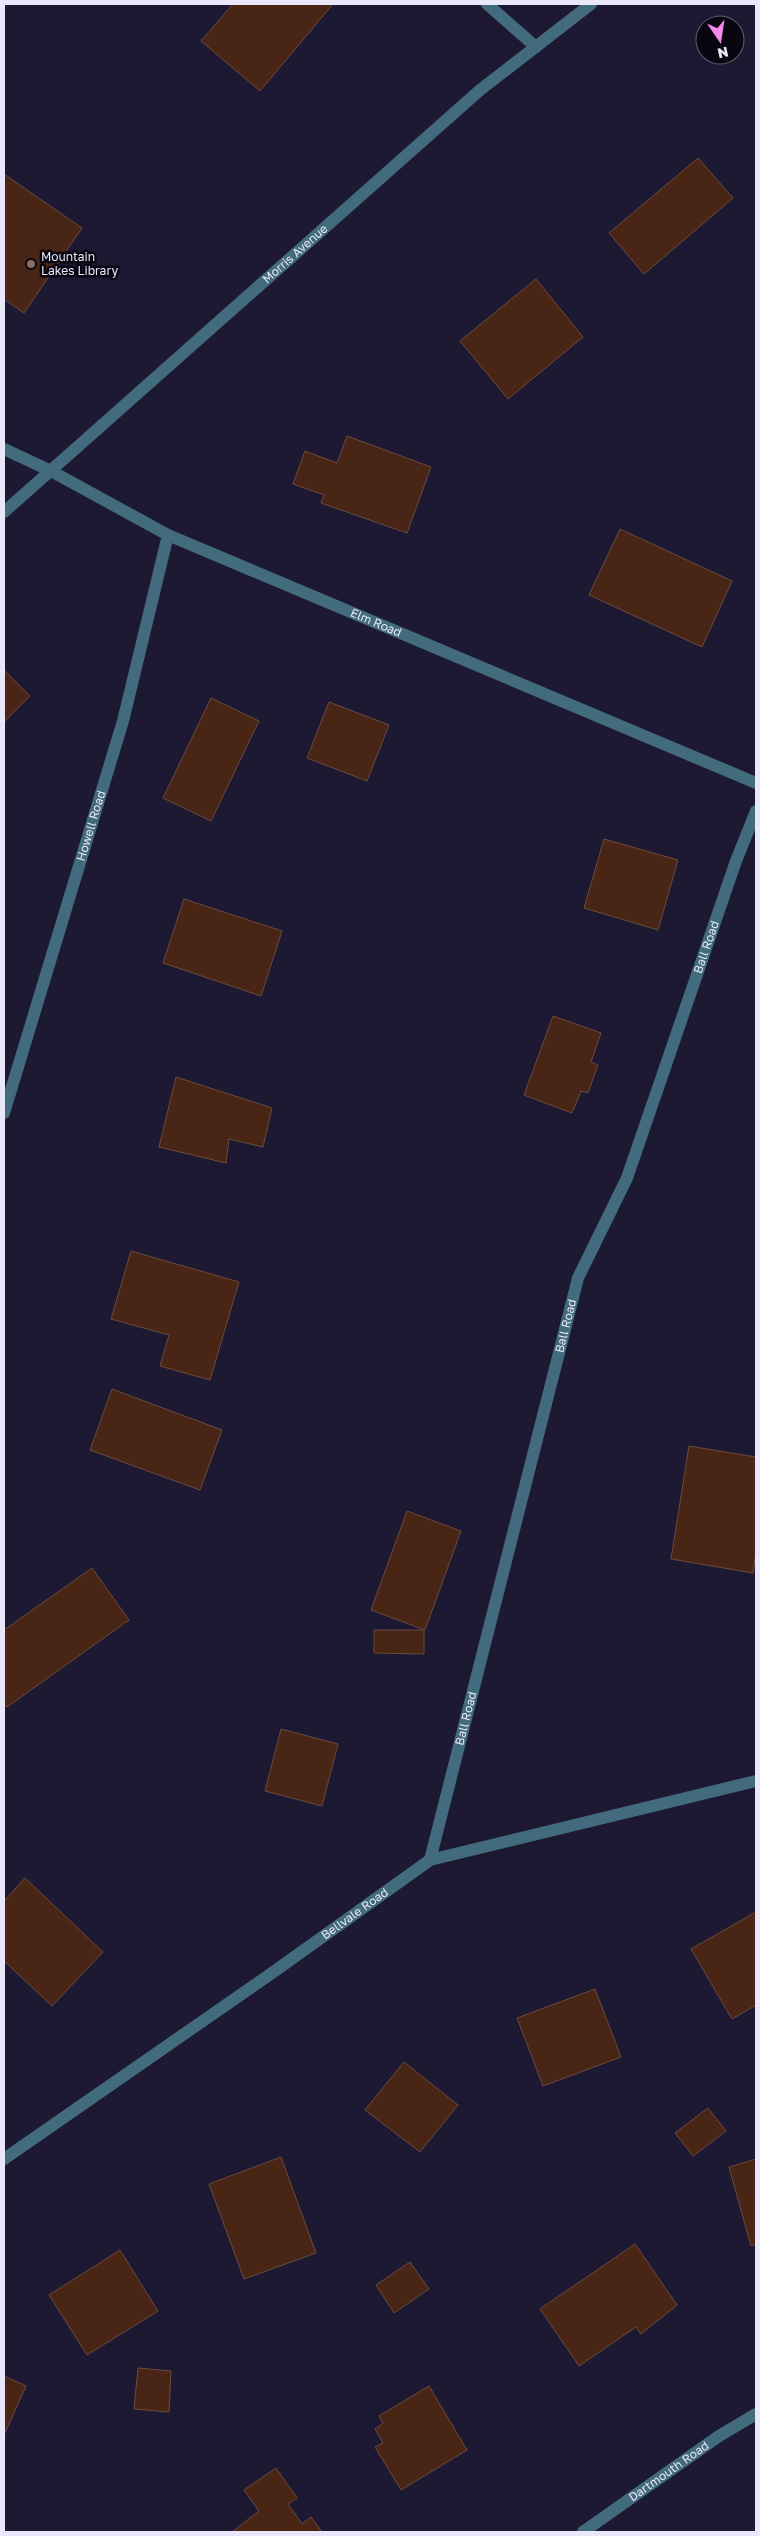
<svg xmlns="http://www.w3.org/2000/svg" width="760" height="2536" viewBox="0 0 760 2536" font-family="'Golos Text',sans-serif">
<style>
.building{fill:#492515;stroke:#6b4b3d}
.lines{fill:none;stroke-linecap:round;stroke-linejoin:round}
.street{stroke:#426b7d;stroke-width:12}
.education-dot{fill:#8d6e63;stroke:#080711;stroke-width:2}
.labels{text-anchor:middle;stroke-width:5;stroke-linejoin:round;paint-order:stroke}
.street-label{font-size:12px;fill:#e9e7f9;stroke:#080711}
.poi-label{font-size:12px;fill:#e9e7f9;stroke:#080711;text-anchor:start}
</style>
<rect width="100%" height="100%" fill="#1e1933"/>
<!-- building -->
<g class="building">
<path d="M233 4H333L260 91 201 41Z"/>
<path d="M698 158 733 198 644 274 609 233Z"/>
<path d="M4 174 82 228 24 313 4 299Z"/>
<path d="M536 279 583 337 508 399 460 341Z"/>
<path d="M347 436 431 467 407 533 321 503 324 495 293 484 305 451 337 463Z"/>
<path d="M620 529 732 581 702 647 589 595Z"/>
<path d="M4 670 30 696 4 722Z"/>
<path d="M211 698 259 721 211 821 163 798Z"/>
<path d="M329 702 389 725 367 781 307 758Z"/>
<path d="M604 839 678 860 658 930 584 908Z"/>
<path d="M184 899 282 931 261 996 163 963Z"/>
<path d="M553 1016 601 1033 591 1062 598 1065 588 1093 581 1091 572 1113 524 1095Z"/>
<path d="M176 1077 272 1108 263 1147 229 1139 226 1163 159 1147Z"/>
<path d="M131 1251 239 1282 210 1380 160 1366 169 1335 111 1319Z"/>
<path d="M112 1389 222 1430 200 1490 90 1450Z"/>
<path d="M689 1446 756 1457V1551L753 1573 671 1559Z"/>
<path d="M407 1511 461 1531 425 1630 371 1610Z"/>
<path d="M92 1568 129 1620 7 1707 4 1703V1630Z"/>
<path d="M374 1630H424V1654L374 1653Z"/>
<path d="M281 1729 338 1744 322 1806 265 1791Z"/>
<path d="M25 1878 103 1952 52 2006 4 1961V1901Z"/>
<path d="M756 1912V2005L732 2019 691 1949Z"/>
<path d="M595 1989 621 2057 543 2086 517 2018Z"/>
<path d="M404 2062 458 2105 420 2152 365 2110Z"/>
<path d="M708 2108 726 2131 693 2156 675 2133Z"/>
<path d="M281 2157 316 2253 244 2279 209 2184Z"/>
<path d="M756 2159V2244L751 2246 729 2167Z"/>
<path d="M635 2244 677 2305 641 2334 636 2327 579 2366 540 2309Z"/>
<path d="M120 2250 158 2311 87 2355 49 2295Z"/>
<path d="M410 2262 429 2289 394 2313 376 2285Z"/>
<path d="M138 2368 171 2371 169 2412 134 2409Z"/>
<path d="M4 2376 26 2386 4 2435Z"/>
<path d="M429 2386 467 2450 401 2490 375 2447 383 2443 375 2429 383 2423 379 2416Z"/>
<path d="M276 2468 297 2498 288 2504 302 2524 311 2517 322 2532H232L259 2511 244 2490Z"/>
</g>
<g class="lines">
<!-- street -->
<g class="street">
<path d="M487 4 536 47"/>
<path id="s1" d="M4 449 51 471 168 535 756 783"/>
<path id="s2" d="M4 512 480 90 591 4"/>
<path id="s3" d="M4 1113 123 721 168 535"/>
<path id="s4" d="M430 1860 578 1278 627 1178 736 861 756 811"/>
<path id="s5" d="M4 2159 272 1973 430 1860 756 1781"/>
<path id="s6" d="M583 2532 719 2436 756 2414"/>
</g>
</g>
<!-- markers -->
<circle class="education-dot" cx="31" cy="264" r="5"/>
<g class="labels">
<!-- street labels -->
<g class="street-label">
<text dy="4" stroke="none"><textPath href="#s2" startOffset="389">Morris Avenue</textPath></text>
<text dy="4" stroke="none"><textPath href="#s1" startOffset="411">Elm Road</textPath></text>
<text dy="4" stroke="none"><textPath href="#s3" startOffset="300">Howell Road</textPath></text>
<text dy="4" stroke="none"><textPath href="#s4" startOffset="956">Ball Road</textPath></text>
<text dy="4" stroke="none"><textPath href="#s4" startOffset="551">Ball Road</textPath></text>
<text dy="4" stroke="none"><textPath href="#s4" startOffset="146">Ball Road</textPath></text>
<text dy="4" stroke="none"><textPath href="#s5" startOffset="428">Bellvale Road</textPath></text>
<text dy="4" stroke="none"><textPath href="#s6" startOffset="105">Dartmouth Road</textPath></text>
</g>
<!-- poi labels -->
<g class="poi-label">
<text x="41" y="261">Mountain<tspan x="41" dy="14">Lakes Library</tspan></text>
</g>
</g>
<!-- border -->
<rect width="760" height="2536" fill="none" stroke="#e9e7f9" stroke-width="10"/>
<!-- north arrow -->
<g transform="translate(720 40) rotate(167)"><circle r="24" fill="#080711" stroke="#62616e"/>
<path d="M0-4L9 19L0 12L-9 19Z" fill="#f788eb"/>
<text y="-8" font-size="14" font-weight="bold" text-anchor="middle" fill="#e9e7f9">N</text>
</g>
</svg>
